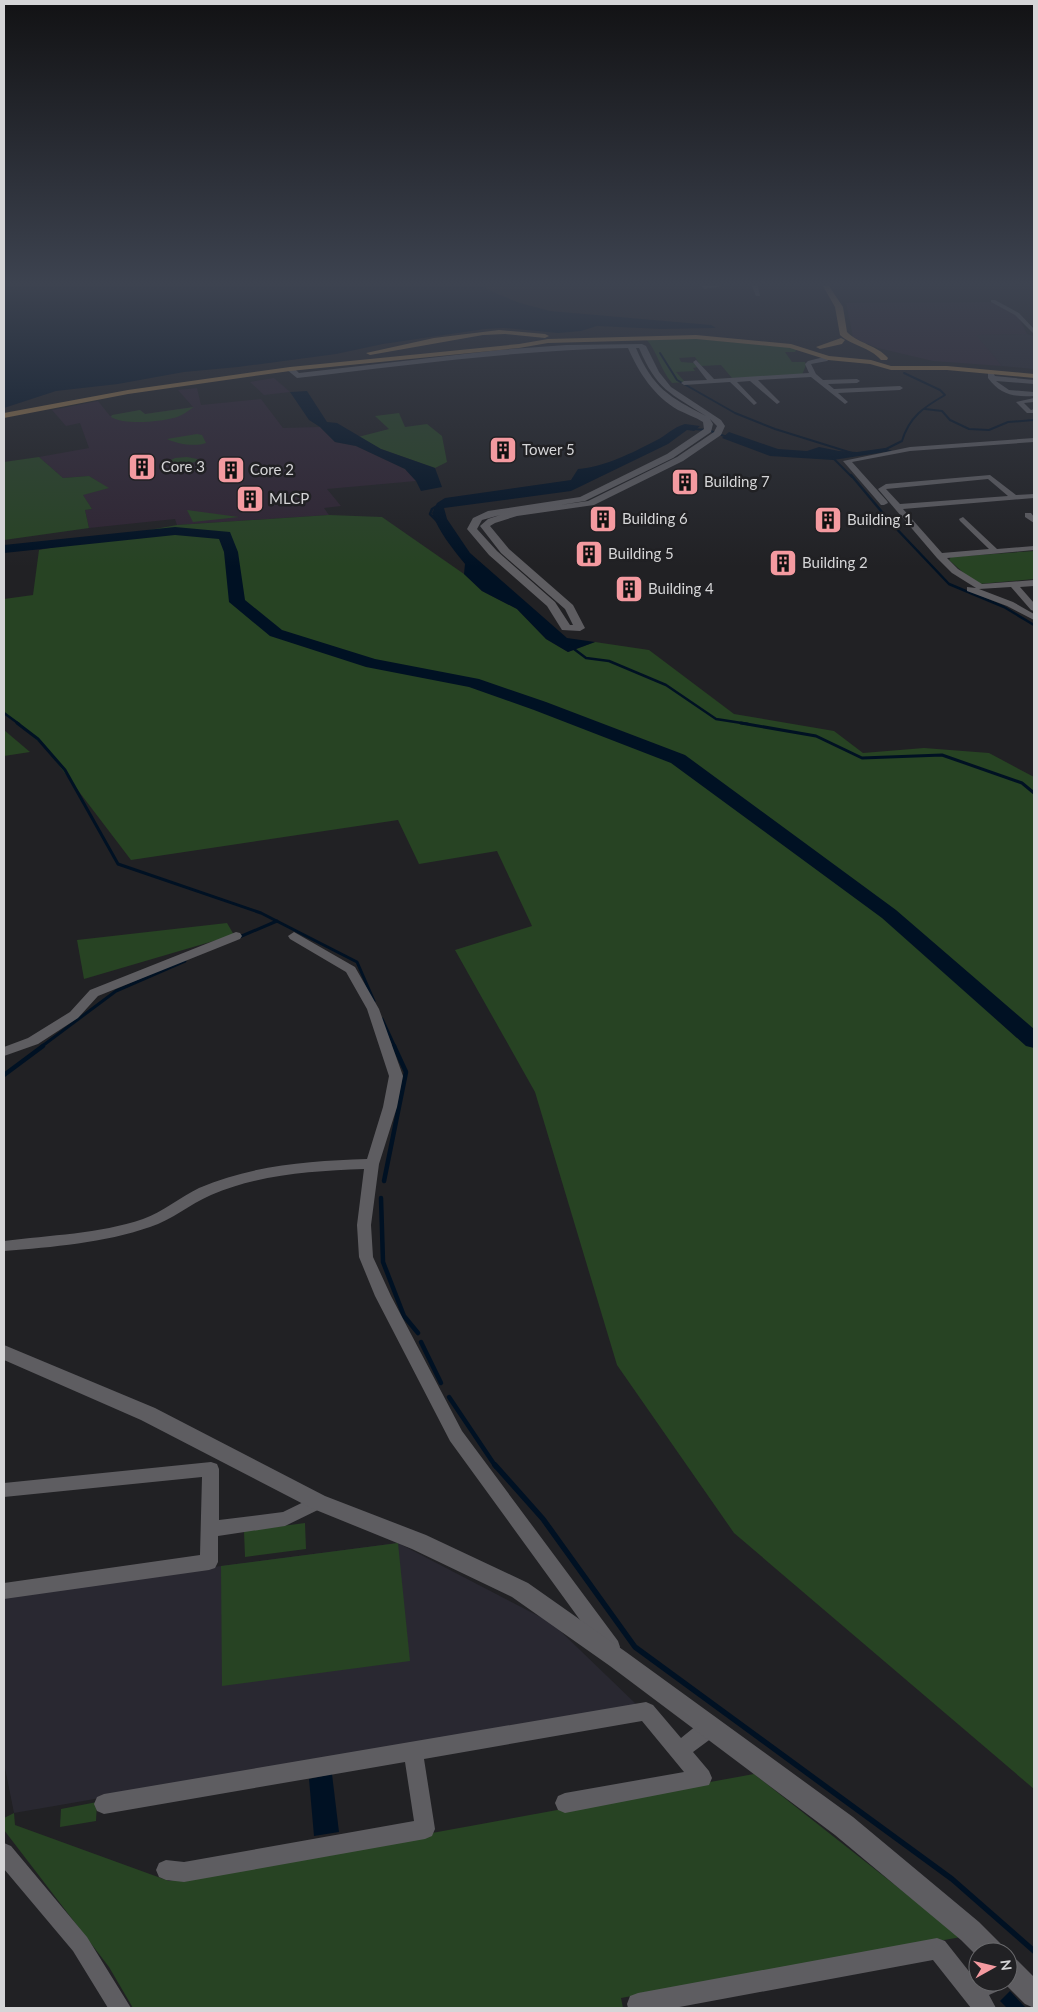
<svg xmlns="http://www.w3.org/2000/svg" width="1038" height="2012" viewBox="0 0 1038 2012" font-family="Lato,sans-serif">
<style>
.commercial{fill:#2f2432}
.built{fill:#292831}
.green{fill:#274323}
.water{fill:#001123}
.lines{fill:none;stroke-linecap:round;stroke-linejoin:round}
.stream-far4{stroke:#001123;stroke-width:2}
.stream-far3{stroke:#001123;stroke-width:2.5}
.stream-far2{stroke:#001123;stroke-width:3}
.stream-far1{stroke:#001123;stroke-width:4.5}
.stream{stroke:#001123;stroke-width:5.5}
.river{fill:#001123;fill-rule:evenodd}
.minor{fill:#5e5d61;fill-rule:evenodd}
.tertiary{fill:#5e5d61;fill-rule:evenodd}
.primary{fill:#957448;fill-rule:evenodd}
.labels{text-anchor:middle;stroke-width:5;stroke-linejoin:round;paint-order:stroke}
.far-poi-label{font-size:15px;fill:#d5d5d7;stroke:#212124;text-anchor:start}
</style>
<rect width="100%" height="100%" fill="#212124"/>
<!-- commercial -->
<g class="commercial">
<path d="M992 302 1018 316 1027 334 977 335 1002 366 933 361 878 348 865 343 853 337 846 303Z"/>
<path d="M274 378 290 392 264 395 250 382Z"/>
<path d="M197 388 201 405 261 399 283 428 320 427 335 442 356 446 405 469 416 481 327 489 341 506 324 508 329 515 177 525 175 519 89 528 85 510 92 509 82 494 108 488 89 476 63 478 39 457 89 448 80 423 66 426 52 410 98 401 110 416 140 410 145 414 193 407 178 390Z"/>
</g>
<!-- built -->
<g class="built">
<path d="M1027 334 1034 336V369L1002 366 976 335Z"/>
<path d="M398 1543 552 1623 637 1705 14 1813 4 1763V1594Z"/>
</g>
<!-- green -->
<g class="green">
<path d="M687 338 797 348 795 352H785L792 362H805L806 365 802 375 732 378 721 365 701 366 695 357 679 358 681 362 694 363 698 367 693 368 695 371 676 372 685 382 672 383C660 369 658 353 647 340Z"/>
<path d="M194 407C188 411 180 417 173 418 160 422 123 425 111 417L112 415 140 410 145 414Z"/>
<path d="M399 413 405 427 427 424 442 436 447 462 435 468 381 449 358 437 389 429 375 416Z"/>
<path d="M197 434 202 435 206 443C195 447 177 444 167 439Z"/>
<path d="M39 457 63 478 89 476 109 488 83 495 92 509 85 510 89 528 4 540V462Z"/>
<path d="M187 457 202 460 180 466 169 461 175 458Z"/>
<path d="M187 510 239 517 193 522Z"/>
<path d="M329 515 382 517 464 574 482 591 517 609 546 639 568 652 595 642 649 650 734 714 834 731 863 753 924 748 989 753 1034 777V1789L734 1533 617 1365 535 1092 455 950 532 926 497 851 419 864 398 820 131 860 45 747 4 712V599L33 595 39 550 177 525Z"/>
<path d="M1034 551V579L979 584 974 582 949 560 951 557Z"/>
<path d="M4 730 30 752 4 756Z"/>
<path d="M227 923 234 935 84 979 77 940Z"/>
<path d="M305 1523 306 1549 245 1557 244 1531Z"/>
<path d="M398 1543 410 1661 222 1686 221 1566Z"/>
<path d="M754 1774 961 1937 621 1998 623 2008H133L109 1967 4 1830V1818L14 1813 15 1825 169 1881Z"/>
<path d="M97 1802 96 1821 60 1827 61 1809Z"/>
</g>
<!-- water -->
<g class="water">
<path d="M4 286H484L488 290 520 303 550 311 711 325 716 328 661 329 597 326 581 331 558 333 504 328 485 329 383 344 336 354 238 367 184 372 118 384 56 391 4 408Z"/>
<path d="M307 391 327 422 337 423 381 449 435 468 442 487 421 491 416 481 405 469 356 446 335 442 320 427 309 420 290 392Z"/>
<path d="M685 424 700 426 694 431 687 430 668 444 571 491 444 508 447 519 470 553 567 638 595 642 568 652 546 639 517 609 482 591 464 574 465 564C452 548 439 532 432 513L437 503 445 498 571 480 578 469C604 467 632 453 655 441 666 436 673 427 685 424Z"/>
<path d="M729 432 778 449 807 451 819 447 839 451 857 452 885 448 892 451 833 460 770 456 722 438Z"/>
<path d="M332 1774 339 1832 314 1836 309 1779Z"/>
<path d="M1010 1991 1026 2008H1007L1000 2001Z"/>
</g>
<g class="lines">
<!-- stream-far4 -->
<g class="stream-far4">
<path d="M660 353 677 380 735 413 775 429 852 453"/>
<path d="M925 409 942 411 950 420 969 429 989 430 1008 422 1034 420"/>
<path d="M693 429 708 430 727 437"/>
<path d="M884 450 902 441C909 417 924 407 945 395L940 390 904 373"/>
<path d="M832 457 852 477"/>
</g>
<!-- stream-far3 -->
<g class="stream-far3">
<path d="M851 475 892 524 949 584 1004 607 1034 625"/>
<path d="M437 506 432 509 430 514 437 521"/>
<path d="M570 646 586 658 609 661 666 685 716 719 748 724"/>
<path d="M4 713 19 724"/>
</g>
<!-- stream-far2 -->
<g class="stream-far2">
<path d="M17 723 38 739 65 770 118 864 261 913 357 962 374 1001"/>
<path d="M741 723 816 736 862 758 942 755 1022 783 1034 793"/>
<path d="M237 938 277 921"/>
<path d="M382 1019 395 1047"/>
<path d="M41 1047 116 991 185 961"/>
</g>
<!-- stream-far1 -->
<g class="stream-far1">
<path d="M4 1075 43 1046"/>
<path d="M384 1181 406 1072 394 1046"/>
<path d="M381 1198 383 1262 404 1316 418 1333"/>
<path d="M421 1342 441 1383"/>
<path d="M449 1397 496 1467"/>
</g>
<!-- stream -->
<path class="stream" d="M495 1465 543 1519 635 1647 952 1879 1034 1951"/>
<!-- river -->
<path class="river" d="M175 527 230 532 238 552 245 600 282 630 375 659 479 679 546 702 685 755 896 910 1034 1029V1048L1026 1046 882 918 671 763 534 710 469 687 366 667 270 636 229 602 224 552 219 539 175 535 4 553V545Z"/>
<!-- minor -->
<g class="minor">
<path d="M702 286H723L704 289Z"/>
<path d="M752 286H758L760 296H756Z"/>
<path d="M991 300H995L1019 313 1034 329V334L1015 315 991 302Z"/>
<path d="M828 356 831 358 827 361 811 364 816 374 823 380 857 379 860 381 857 383 828 384 834 389 900 386 903 388 900 390 838 393 848 402 845 404 811 377 758 380 780 402 777 404 750 381 737 382 756 402 757 403 754 405 730 382 684 385 681 383 684 381 707 380 693 362 696 360 714 379 809 373 805 364 808 361Z"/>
<path d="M988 371H992L995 376 1034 380V384L996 381 1009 390 1034 392V396C1013 397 1001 395 988 378Z"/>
<path d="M1034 398V402L1024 403 1031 410 1034 409V413H1027L1016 402Z"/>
<path d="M1034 438V442L910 451 852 462 887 501 888 503 884 505H881L843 461 910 447Z"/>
<path d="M990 475 1016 495 1034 494V498L903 509 942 553 989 549 960 521 959 519 963 517 997 549 1034 546V550L947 558 958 569 982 584 1034 580V586L1020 587 1034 603V611L1031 610 1011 587 979 589 1013 602 1034 614V620L1007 606 967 591V587L976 588 952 573 937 558 878 489 886 484ZM988 479 1008 496 900 504 886 489Z"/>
<path d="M1025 513H1031L1034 517V523L1025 517Z"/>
<path d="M236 932 240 933 242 936 240 939 98 996 78 1018 38 1044 4 1056V1047L28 1038 70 1012 90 990Z"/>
<path d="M294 932 355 967 379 1009 403 1076 397 1107 379 1164 371 1225 373 1257 391 1296 462 1431 618 1641 620 1647 618 1653 611 1656 604 1653 450 1441 375 1296 359 1257 357 1225 364 1169C312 1171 260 1174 211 1195 190 1204 172 1220 150 1227 104 1243 53 1247 4 1251V1241C50 1235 99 1234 143 1219 163 1212 180 1197 199 1188 252 1165 310 1161 367 1159L383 1107 389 1076 367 1009 346 972 290 939 288 936Z"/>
<path d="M211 1462 217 1464 219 1469V1520L283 1512 318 1495 324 1497 327 1502 324 1507 285 1526 218 1536V1562L215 1568 209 1570 4 1599V1583L200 1555 202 1477 4 1497V1483Z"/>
<path d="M646 1702 653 1705 681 1738 702 1721 709 1719 716 1721 719 1728 716 1735 693 1752 709 1771 712 1778 709 1785 565 1813 558 1810 555 1803 558 1796 565 1793 684 1772 642 1721 424 1759 435 1829 432 1836 425 1839 184 1882 166 1880 159 1877 156 1870 159 1863 166 1860 184 1862 414 1821 405 1762 104 1814 97 1811 94 1804 97 1797 104 1794Z"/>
<path d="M4 1843 11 1846 87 1937 131 2008H108L73 1951 4 1869Z"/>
<path d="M937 1938 945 1941 975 1979 978 1978V1982H1003L1000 1990 989 1995 996 2008H971L933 1960 674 2008H628L627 2004 630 1996 638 1993Z"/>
</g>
<!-- tertiary -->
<g class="tertiary">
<path d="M642 344 646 346 659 372 671 387 721 420 725 426 721 435 683 461 594 505 517 516 495 523 490 526 509 549 573 605 585 628 580 631 562 630 547 606 489 555 467 529 473 518 488 511 580 497 667 454 704 429 703 422C695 417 686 414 678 410 654 396 639 373 628 348 517 350 407 365 297 378L286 369 293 367 299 373 499 350 566 345ZM636 348H639C657 390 670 393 706 416 669 397 653 388 636 348ZM710 419 717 426 714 432 677 457 588 501 560 505 585 501 673 458 711 432 713 424ZM500 515 488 519 480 526 501 553 565 609 573 625H570L555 602 497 551 477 529 482 520Z"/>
<path d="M4 1345 155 1408 325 1496 426 1535 528 1583 626 1652 853 1817 979 1922 1000 1943 1004 1952H978V1957L961 1940 835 1835 610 1666 512 1597 412 1549 311 1508 141 1420 4 1360Z"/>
<path d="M1008 1956 1017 1960 1034 1977V2008L1025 2004 1003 1982H1008Z"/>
</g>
<!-- primary -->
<g class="primary">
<path d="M823 286H829L843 307 847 332C859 344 877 345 888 358L887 360H881C870 347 852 346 840 335L835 307Z"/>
<path d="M499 330 545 334 549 336 545 338 505 334 483 335 370 355 366 353 434 338Z"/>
<path d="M696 335 791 344 829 356 871 360 891 366H947L1034 374V378L947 370H891L870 364 828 360 790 348 696 339 548 343 519 348 290 371 128 394 4 418V413L128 390 290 367 519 344 548 339Z"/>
<path d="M841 338 845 340 842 344 820 349 816 347Z"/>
</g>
</g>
<!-- sky -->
<linearGradient id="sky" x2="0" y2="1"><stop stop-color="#121214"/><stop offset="0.5" stop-color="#3d4350"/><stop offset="1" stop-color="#3d4350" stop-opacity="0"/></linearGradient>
<rect width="1038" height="567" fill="url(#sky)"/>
<!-- icons -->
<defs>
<g id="building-square" transform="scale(1.4375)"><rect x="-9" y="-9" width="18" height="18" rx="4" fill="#f49aa0" stroke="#212124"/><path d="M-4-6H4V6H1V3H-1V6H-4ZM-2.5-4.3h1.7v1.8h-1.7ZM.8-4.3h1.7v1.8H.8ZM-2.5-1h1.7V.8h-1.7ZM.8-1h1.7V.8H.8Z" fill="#111"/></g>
</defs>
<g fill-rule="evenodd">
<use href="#building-square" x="503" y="450"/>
<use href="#building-square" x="142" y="467"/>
<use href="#building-square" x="231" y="470"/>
<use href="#building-square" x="685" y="482"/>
<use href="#building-square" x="250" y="499"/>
<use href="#building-square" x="603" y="519"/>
<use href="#building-square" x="828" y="520"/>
<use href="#building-square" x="589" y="554"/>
<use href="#building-square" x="783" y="563"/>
<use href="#building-square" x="629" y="589"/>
</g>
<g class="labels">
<!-- far-poi labels -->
<g class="far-poi-label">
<text x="522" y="455">Tower 5</text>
<text x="161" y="472">Core 3</text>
<text x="250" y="475">Core 2</text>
<text x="704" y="487">Building 7</text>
<text x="269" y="504">MLCP</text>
<text x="622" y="524">Building 6</text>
<text x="847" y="525">Building 1</text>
<text x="608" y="559">Building 5</text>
<text x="802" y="568">Building 2</text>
<text x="648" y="594">Building 4</text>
</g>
</g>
<!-- border -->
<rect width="1038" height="2012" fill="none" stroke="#d5d5d7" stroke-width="10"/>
<!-- north arrow -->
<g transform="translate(993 1967) rotate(82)"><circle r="24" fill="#212124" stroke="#69696c"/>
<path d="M0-4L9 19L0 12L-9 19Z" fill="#f49aa0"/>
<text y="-8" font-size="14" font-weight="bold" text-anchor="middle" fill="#d5d5d7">N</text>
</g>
</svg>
